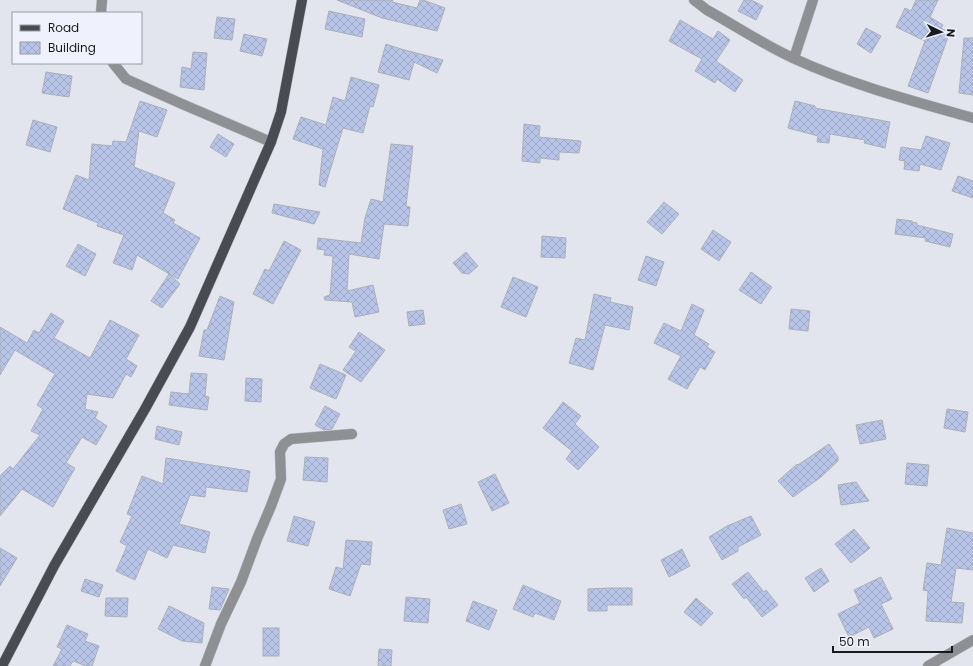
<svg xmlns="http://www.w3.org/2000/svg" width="973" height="666" viewBox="0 0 973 666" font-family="Poppins,sans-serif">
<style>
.building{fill:url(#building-cross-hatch);stroke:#abafb7}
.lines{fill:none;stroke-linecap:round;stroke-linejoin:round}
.street-casing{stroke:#bec0c8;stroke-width:11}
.primary-casing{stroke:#bec0c8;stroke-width:11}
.street{stroke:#8e9093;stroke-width:10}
.primary{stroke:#484b51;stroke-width:10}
</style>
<defs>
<pattern id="building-cross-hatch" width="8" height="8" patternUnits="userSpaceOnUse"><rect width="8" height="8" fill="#b8c5e9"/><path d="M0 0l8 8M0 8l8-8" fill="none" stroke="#9da9c7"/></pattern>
</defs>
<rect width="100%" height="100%" fill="#e2e5ee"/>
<!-- building -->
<g class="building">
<path d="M337 0H393L392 2 417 8 420 0H423L445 8 437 31 382 18Z"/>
<path d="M744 0H751L763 6 756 20 738 11Z"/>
<path d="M916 0H938L930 17 943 25 941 28 948 32 946 36 948 37 928 93 908 86 925 41 896 27 905 8 911 11Z"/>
<path d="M329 11 365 19 362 37 325 29Z"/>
<path d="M217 17 235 19 232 40 214 38Z"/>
<path d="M680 20 713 39 718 31 730 40 716 61 743 80 735 92 717 79 715 83 695 71 702 59 669 41Z"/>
<path d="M866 28 881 36 871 53 857 44Z"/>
<path d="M244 34 267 39 262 56 240 51Z"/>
<path d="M964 38H973V95L959 93Z"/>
<path d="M386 44 401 49 443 60 437 73 414 62 409 80 378 72Z"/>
<path d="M193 52 207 53 204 90 180 87 182 67 191 69Z"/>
<path d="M46 72 72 76 69 97 42 93Z"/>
<path d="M351 77 379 85 373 107 370 106 363 133 343 128 325 187 319 185 323 149 293 139 301 117 326 125 333 97 345 101Z"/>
<path d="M140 101 167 110 157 137 139 131 134 167 175 183 163 213 175 220 173 223 200 238 178 279 137 255 132 270 113 263 124 235 97 226 98 223 63 209 76 175 89 180 92 144 112 146 113 141 126 142Z"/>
<path d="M795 101 815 106V108L890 122 885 148 864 143 865 140 830 134 829 143 817 142 818 136 788 128Z"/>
<path d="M33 120 57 127 50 152 26 145Z"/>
<path d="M524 124 540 126 539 137 581 141 579 153 559 152V160L540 158V163L522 161Z"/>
<path d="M218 134 234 144 226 157 210 147Z"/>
<path d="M926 136 950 143 941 170 920 164 919 171 904 169 905 161 899 160 901 147 921 150Z"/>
<path d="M391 144 413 146 406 206 410 207 408 226 384 224 379 259 349 254 347 291 373 285 379 312 355 317 352 302 325 300 324 297 330 295 333 256 324 255 325 250 317 249 318 238 361 243 365 218 371 199 383 202Z"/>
<path d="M958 176 973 181V198L952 191Z"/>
<path d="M664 202 679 214 662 234 647 222Z"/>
<path d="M274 204 320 212 314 224 272 213Z"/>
<path d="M897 219 912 221V222L917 223V225L953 234 950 247 925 241 926 238 895 234Z"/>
<path d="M713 230 731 242 719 261 701 249Z"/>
<path d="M542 236 566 238 565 258 541 257Z"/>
<path d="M284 241 301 250 273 304 253 294 265 269 269 271Z"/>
<path d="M78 244 96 254 85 276 66 266Z"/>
<path d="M466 252 478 266 469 274 462 273 453 263Z"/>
<path d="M646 256 664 262 656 286 638 280Z"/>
<path d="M751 272 772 287 761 304 739 290Z"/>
<path d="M169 274 180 284 162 308 151 301Z"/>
<path d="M513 277 538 287 526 317 501 307Z"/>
<path d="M594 294 611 298 610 302 633 307 629 330 605 325 593 370 569 363 576 338 585 340Z"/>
<path d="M220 296 234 302 224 360 199 356 204 330H207Z"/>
<path d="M692 304 704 310 694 335 709 344 707 347 715 352 705 370 700 367 687 389 668 379 681 356 654 343 664 323 681 331Z"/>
<path d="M791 309 810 311 808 331 789 329Z"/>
<path d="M423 310 425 324 409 326 407 312Z"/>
<path d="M51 313 64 321 54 338 90 358 110 320 139 335 126 359 137 366 131 377 126 374 113 398 87 394 85 409 98 412 95 418 107 426 96 445 82 437 66 463 75 468 53 507 22 489 0 516V476L10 466 13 469 40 435 31 431 43 409 37 405 55 374 15 350 0 375V327L27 343 34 330 39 333Z"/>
<path d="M359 332 385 350 361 382 343 370 356 351 349 347Z"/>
<path d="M320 364 346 375 336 399 310 388Z"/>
<path d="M191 373 207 374 205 396 209 397 207 410 169 405 171 392 189 394Z"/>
<path d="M246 378 262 379 261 402 245 401Z"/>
<path d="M563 402 581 416 575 424 599 447 578 470 566 459 572 451 543 428Z"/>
<path d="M325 406 340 414 332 429 324 430 315 425Z"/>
<path d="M947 409 968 412 965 432 944 428Z"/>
<path d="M882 420 886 439 860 444 856 425Z"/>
<path d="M157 426 182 432 179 445 155 439Z"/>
<path d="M829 444 838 457V461L821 477 793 497 778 481 797 464 798 465Z"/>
<path d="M305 457 328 458 327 482 303 480Z"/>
<path d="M166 458 250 471 247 492 206 487 205 497 190 495 179 524 210 532 205 553 173 545 167 558 148 549 135 580 116 571 127 546 120 542 132 516 127 514 142 476 163 484Z"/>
<path d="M907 463 929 465 927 486 905 484Z"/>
<path d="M495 474 509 503 492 511 478 482Z"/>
<path d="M856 482 869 501 841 505 838 485Z"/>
<path d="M461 504 467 524 449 529 443 510Z"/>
<path d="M294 516 315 522 308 546 287 541Z"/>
<path d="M751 516 761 535 738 547V551L722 560 709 537 727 526Z"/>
<path d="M947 528 973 533V570L956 568 951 602 964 603 962 623 926 621 928 591 923 590 927 563 941 565Z"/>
<path d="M854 529 870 548 851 563 835 544Z"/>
<path d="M346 540 372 542 370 565 361 564 350 596 329 589 336 567 343 569Z"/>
<path d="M0 548 17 558 0 586Z"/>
<path d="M682 549 690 566 669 577 661 560Z"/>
<path d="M821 568 829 581 814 592 805 578Z"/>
<path d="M748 572 764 592 766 590 778 605 762 617 746 597 744 599 732 584Z"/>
<path d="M881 577 892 599 881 604 893 629 874 638 869 627 849 637 838 614 860 603 854 590Z"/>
<path d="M85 579 103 585 99 597 81 591Z"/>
<path d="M523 585 561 601 554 620 535 613 533 617 513 609Z"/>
<path d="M212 587 229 589 220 610 209 609Z"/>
<path d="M609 588H632V605H607V611H588V589Z"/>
<path d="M406 597 430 599 428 623 404 621Z"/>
<path d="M106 598H128L127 617 105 616Z"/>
<path d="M696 598 713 613 701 626 684 612Z"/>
<path d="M473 601 497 610 489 630 466 621Z"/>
<path d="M169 606 204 623 202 643 182 641 158 629Z"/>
<path d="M67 625 88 634 85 641 99 646 92 666H86L73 661 70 666H53L62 649 57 647Z"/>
<rect x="263" y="628" width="16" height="28"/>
<path d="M379 649 392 650 391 666H378Z"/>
</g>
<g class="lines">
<!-- street casing -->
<g class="street-casing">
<g id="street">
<path d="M694 0 707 10C736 26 764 45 795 59 852 85 913 101 973 118"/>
<path d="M101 13 102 0"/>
<path d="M794 58 813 0"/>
<path d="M113 63 126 79 182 104 271 142"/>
<path d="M205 666 221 624 241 582 257 539 271 506 281 479 280 452 284 444 291 439 352 434"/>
<path d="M928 666 973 640"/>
</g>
</g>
<!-- primary casing -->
<g class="primary-casing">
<path id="primary" d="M2 666 54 566 145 409 190 327 271 142 281 112 302 0"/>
</g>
<!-- street -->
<use href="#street" class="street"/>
<!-- primary -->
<use href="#primary" class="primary"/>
</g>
<!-- legend -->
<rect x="12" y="12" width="130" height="52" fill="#eff2fc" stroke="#999ca3"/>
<rect x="20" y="25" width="20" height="6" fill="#484b51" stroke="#999ca3"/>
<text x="48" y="32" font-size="12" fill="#181a1d">Road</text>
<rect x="20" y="42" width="20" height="12" fill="url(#building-cross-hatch)" stroke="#999ca3"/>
<text x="48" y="52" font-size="12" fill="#181a1d">Building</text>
<!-- north arrow -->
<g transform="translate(941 32) rotate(95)" stroke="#eff2fc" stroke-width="3" paint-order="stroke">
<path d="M0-3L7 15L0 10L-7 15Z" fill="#181a1d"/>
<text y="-6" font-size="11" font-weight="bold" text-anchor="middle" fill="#181a1d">N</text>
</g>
<!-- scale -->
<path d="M833 646v6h119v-6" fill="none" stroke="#181a1d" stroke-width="2"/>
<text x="839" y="646" font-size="12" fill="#181a1d" stroke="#eff2fc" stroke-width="3" paint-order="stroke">50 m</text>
</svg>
